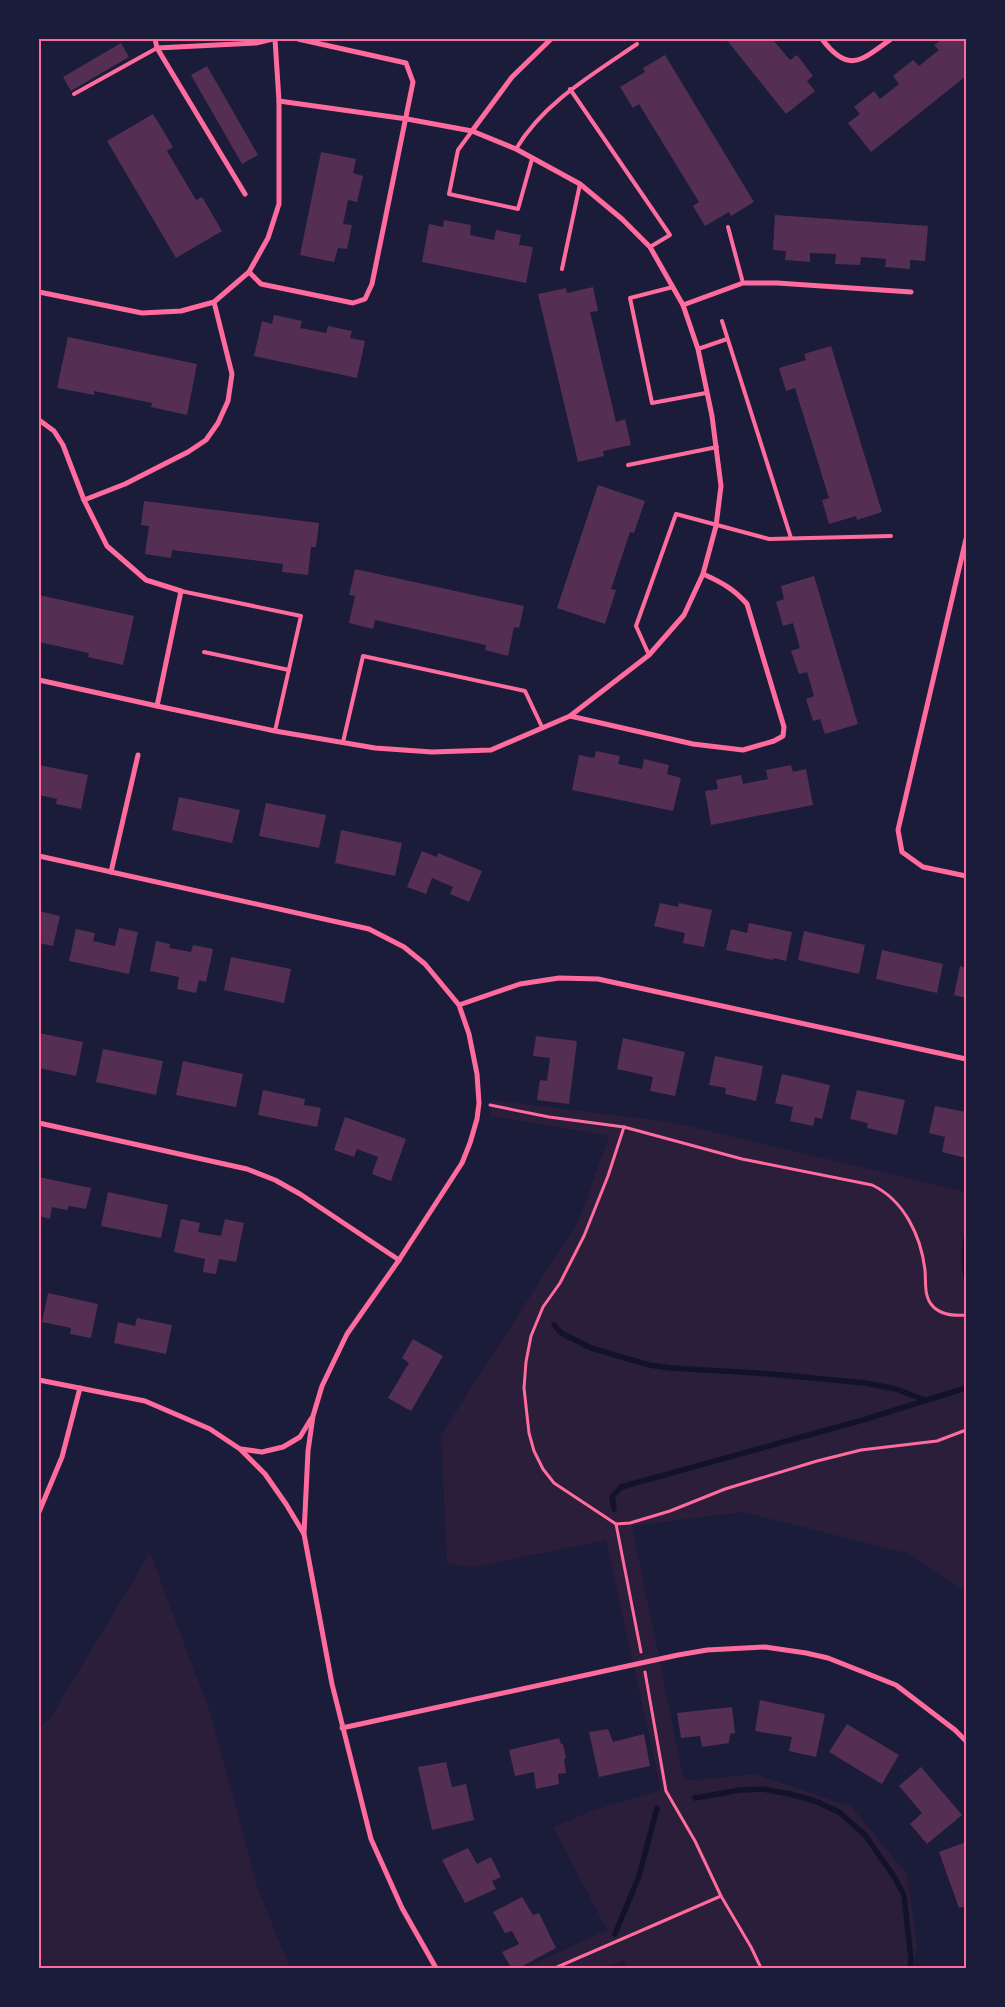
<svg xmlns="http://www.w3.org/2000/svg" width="1005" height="2007" viewBox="0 0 1005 2007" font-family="Commissioner,sans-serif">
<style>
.green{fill:#2a1e3b}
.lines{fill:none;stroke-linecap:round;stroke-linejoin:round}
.stream{stroke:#12122b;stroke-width:5.5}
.building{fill:#542f53}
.path{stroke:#ff6b9d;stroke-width:3}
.service{stroke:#ff6b9d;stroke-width:4}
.minor{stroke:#ff6b9d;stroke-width:5}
.neatline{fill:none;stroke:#ff6b9d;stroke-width:2}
</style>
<rect width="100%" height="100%" fill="#1b1b3a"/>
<!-- green -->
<g class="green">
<path d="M492 1100 671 1122 966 1192V1592L906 1553 743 1512 632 1526 684 1781 755 1774 852 1807 907 1874 917 1947 913 1968H626L624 1960 605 1968H525L607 1930 553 1827 594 1810 661 1790 606 1540 474 1567 447 1564 441 1435 578 1222 609 1136 490 1116Z"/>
<path d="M150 1553 211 1715 258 1889 290 1968H39V1728L50 1718Z"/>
</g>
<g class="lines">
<!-- stream -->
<g class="stream">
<path d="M966 1239 964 1256 966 1277"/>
<path d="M554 1325 561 1333 591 1348 649 1365 671 1368 771 1374 865 1383 896 1389 925 1400"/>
<path d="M614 1509 612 1497 621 1487 863 1420 966 1388"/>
<path d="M695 1798 740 1790 763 1789 790 1794 815 1801 839 1812 865 1835 895 1878 904 1895 911 1959 910 1968"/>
<path d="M615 1934 639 1876 657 1808"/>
</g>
</g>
<!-- building -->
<g class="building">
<path d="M726 39H777L774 41 790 60 797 55 813 76 807 81 815 91 786 114Z"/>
<path d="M942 39H966V76L871 152 848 123 860 114 854 107 874 91 880 99 899 84 893 76 913 60 919 66 939 50 934 45Z"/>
<path d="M121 43 129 57 71 91 63 77Z"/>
<path d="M665 55 754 202 731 216 729 212 705 226 693 206 699 202 639 104 633 108 620 87 645 72 643 68Z"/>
<path d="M207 66 258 155 242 164 191 75Z"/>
<path d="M153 114 173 147 167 151 196 200 202 197 222 231 176 258 107 141Z"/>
<path d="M321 152 356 159 353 173 363 176 357 202 348 200 343 224 352 225 347 249 338 248 334 262 300 255Z"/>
<path d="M775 215 928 226 925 261 910 260V269L885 267 886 259 861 257 860 265 835 264 836 254 810 253V262L785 260 786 251 773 250Z"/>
<path d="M444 220 471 225 470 235 494 240 496 230 521 235 519 245 533 247 526 283 422 262 429 224 443 227Z"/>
<path d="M593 287 598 311 590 312 616 422 625 419 631 445 603 451 604 456 578 462 538 294 566 288 567 293Z"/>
<path d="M274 315 302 321 300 328 326 333 328 326 352 331 350 338 365 341 357 378 254 356 262 321 272 324Z"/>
<path d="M68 337 197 364 187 415 151 407 152 403 94 391V395L57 388Z"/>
<path d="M831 346 882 512 857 520 856 516 829 524 822 500 829 498 795 388 786 391 779 368 806 360 804 354Z"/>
<path d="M598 485 645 501 634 533 630 532 611 589 616 590 605 624 557 608Z"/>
<path d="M144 501 319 523 316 547H311L308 575 282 572 283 564 172 550 171 558 145 554 149 526 141 525Z"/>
<path d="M355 569 524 606 519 628 514 627 508 656 485 650 486 645 375 620 373 629 349 623 355 596 349 595Z"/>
<path d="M814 576 858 724 825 734 820 719 813 721 806 699 814 696 807 672 799 674 791 651 800 648 793 623 783 626 776 602 784 599 781 586Z"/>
<path d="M39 595 134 616 123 665 88 657 89 653 39 642Z"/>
<path d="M596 751 620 756 618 764 642 769 644 759 669 765 667 774 681 778 673 811 572 790 579 755 594 758Z"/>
<path d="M39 765 88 775 81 809 56 804 57 799 39 795Z"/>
<path d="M791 765 793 772 806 769 813 805 711 825 705 791 718 789 716 780 741 775 743 784 768 779 766 770Z"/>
<path d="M179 797 240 810 232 843 172 830Z"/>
<path d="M266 803 326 815 319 848 259 836Z"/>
<path d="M341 830 402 843 395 876 335 863Z"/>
<path d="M422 851 437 857 438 853 482 871 469 902 450 894 453 887 432 878 426 894 407 887Z"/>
<path d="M660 903 678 907 679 903 712 910 704 947 683 943 685 933 654 926Z"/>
<path d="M39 911 60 916 53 946 39 943Z"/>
<path d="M749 923 792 932 786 961 773 958V960L726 950 731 929 747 933Z"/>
<path d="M119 928 138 932 129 974 69 961 76 929 95 933 93 941 115 946Z"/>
<path d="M804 931 865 945 859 974 798 960Z"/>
<path d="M156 941 170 944 169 948 191 952 193 945 213 949 206 982 199 980 196 993 177 989 179 977 150 971Z"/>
<path d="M882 950 943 964 937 993 876 979Z"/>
<path d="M231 957 291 969 284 1003 224 990Z"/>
<path d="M960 966 966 968V998L954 995Z"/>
<path d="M39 1033 83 1042 76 1076 39 1068Z"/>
<path d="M536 1036 577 1041 569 1104 537 1100 540 1080 547 1081 550 1058 533 1056Z"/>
<path d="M623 1038 685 1052 675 1096 650 1091 653 1077 617 1069Z"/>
<path d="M103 1049 163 1061 156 1095 96 1082Z"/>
<path d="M715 1056 763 1066 756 1101 725 1094 726 1088 709 1085Z"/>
<path d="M183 1061 243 1074 236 1107 176 1095Z"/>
<path d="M782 1074 830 1085 822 1119 815 1117 813 1126 790 1121 793 1107 775 1103Z"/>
<path d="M263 1090 305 1099 304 1105 321 1108 317 1127 258 1115Z"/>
<path d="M857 1090 905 1100 897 1135 867 1128 868 1123 850 1119Z"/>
<path d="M935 1106 966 1112V1158L942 1152 945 1137 929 1133Z"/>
<path d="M345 1117 406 1139 391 1181 372 1174 378 1157 357 1149 354 1157 334 1150Z"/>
<path d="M39 1177 91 1188 86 1209 69 1206 67 1210 52 1207 50 1219 39 1216Z"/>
<path d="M108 1192 168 1205 161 1238 101 1226Z"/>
<path d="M181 1219 200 1223 198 1232 221 1236 225 1219 244 1223 236 1262 219 1259 216 1274 203 1272 205 1259 174 1252Z"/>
<path d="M48 1293 98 1304 91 1338 70 1334 71 1328 42 1322Z"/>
<path d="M137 1318 172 1325 166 1354 114 1343 118 1322 135 1326Z"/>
<path d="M413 1339 443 1356 411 1411 388 1398 409 1363 402 1358Z"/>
<path d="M760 1700 825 1714 816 1757 789 1751 792 1737 755 1731Z"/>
<path d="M732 1707 735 1733 730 1734 729 1743 702 1747 700 1736 681 1738 677 1713Z"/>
<path d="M847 1724 899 1755 882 1784 829 1752Z"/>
<path d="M608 1729 613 1742 644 1734 650 1766 599 1777 589 1732Z"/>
<path d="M559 1738 561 1744H563L566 1758 564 1759 566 1773 558 1774 559 1784 536 1789 534 1772 515 1776 509 1750Z"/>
<path d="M446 1762 452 1787 466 1784 474 1820 432 1830 418 1767Z"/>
<path d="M921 1767 962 1815 927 1844 910 1824 922 1813 899 1786Z"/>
<path d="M966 1842V1906L959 1908 939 1852Z"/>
<path d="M468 1848 477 1864 491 1857 501 1877 492 1881 496 1889 465 1903 442 1860Z"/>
<path d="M522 1897 533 1915 539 1913 556 1948 519 1968H511L502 1952 519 1944 512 1931 505 1933 493 1912Z"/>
</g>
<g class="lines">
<!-- path -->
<g class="path">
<path d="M490 1105 549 1117 624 1127 742 1159 872 1185C904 1200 921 1236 925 1270 926 1281 924 1295 931 1304 939 1315 954 1316 966 1315"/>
<path d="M624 1127 608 1176 584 1236 560 1283 543 1307 531 1336 526 1362 524 1388 529 1433 534 1451 543 1469 554 1483 616 1524 630 1523 670 1511 725 1489 817 1461 861 1450 937 1441 966 1430"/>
<path d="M616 1524 641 1652"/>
<path d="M645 1672 666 1791 695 1841 721 1896 751 1947 761 1968"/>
<path d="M555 1968 721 1896"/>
</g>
<!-- service -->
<g class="service">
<path d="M570 89 670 235 650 247"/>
<path d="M74 94 157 48"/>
<path d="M472 131 458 150 449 194 518 209 532 159"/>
<path d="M516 149C543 103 593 74 637 44"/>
<path d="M728 227 743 283"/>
<path d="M562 269 580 184"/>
<path d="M673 287 630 298 652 403 706 393"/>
<path d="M722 321 791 538"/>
<path d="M698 349 727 339"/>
<path d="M628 465 717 447"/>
<path d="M181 591 301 616 275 731"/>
<path d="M204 652 289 670"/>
<path d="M649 655 636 626 676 514 769 539 891 536"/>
<path d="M343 742 363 656 525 691 542 727"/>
</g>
<!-- minor -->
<g class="minor">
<path d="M155 39 157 48 245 194"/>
<path d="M822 39C848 74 861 61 891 39"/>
<path d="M157 48 256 43 273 39"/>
<path d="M472 131 512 77 551 39"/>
<path d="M249 272 261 284 353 303 365 299 372 284 413 82 406 63 298 39"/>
<path d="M39 292 142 313 181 311 214 302 249 272 268 238 279 204V101L275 39"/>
<path d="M683 305 743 283H777L911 292"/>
<path d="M39 420 54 431 63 445 84 500 107 546 146 580 181 591 157 706 39 680"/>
<path d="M84 500 125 484 188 452 206 440 218 423 228 401 232 374 214 302"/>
<path d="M966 539 898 830 902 852 923 867 966 876"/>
<path d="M157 706 275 731 375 748 432 752 491 750 570 716 649 655 684 615 703 574 716 526 721 486 712 416 698 349 683 305 650 247 622 219 580 184 516 149 472 131 407 119 279 101"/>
<path d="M570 716 693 744 743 750 774 741 783 736 784 727 747 604C734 589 721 582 703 574"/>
<path d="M39 856 369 929 404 947 425 964 459 1005 469 1034 477 1074 479 1103 477 1119 470 1143 462 1163 399 1260 347 1334 322 1386 313 1416 308 1451 304 1534"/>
<path d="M111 872 138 755"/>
<path d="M459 1005 520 984 559 978 598 979 966 1059"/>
<path d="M39 1123 247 1169 275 1180 300 1194 399 1260"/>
<path d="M39 1380 145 1401 210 1429 240 1449 265 1474 286 1504 304 1534 332 1684 371 1839 402 1908 436 1968"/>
<path d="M241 1449 262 1452 283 1447 300 1437 311 1419"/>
<path d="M39 1512 62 1457 80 1388"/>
<path d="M342 1728 678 1655 707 1650 765 1647 806 1653 828 1658 896 1685 955 1730 966 1741"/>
</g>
</g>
<!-- border -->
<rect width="1005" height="2007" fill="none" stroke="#1b1b3a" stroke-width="80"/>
<rect x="40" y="40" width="925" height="1927" class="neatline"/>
</svg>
